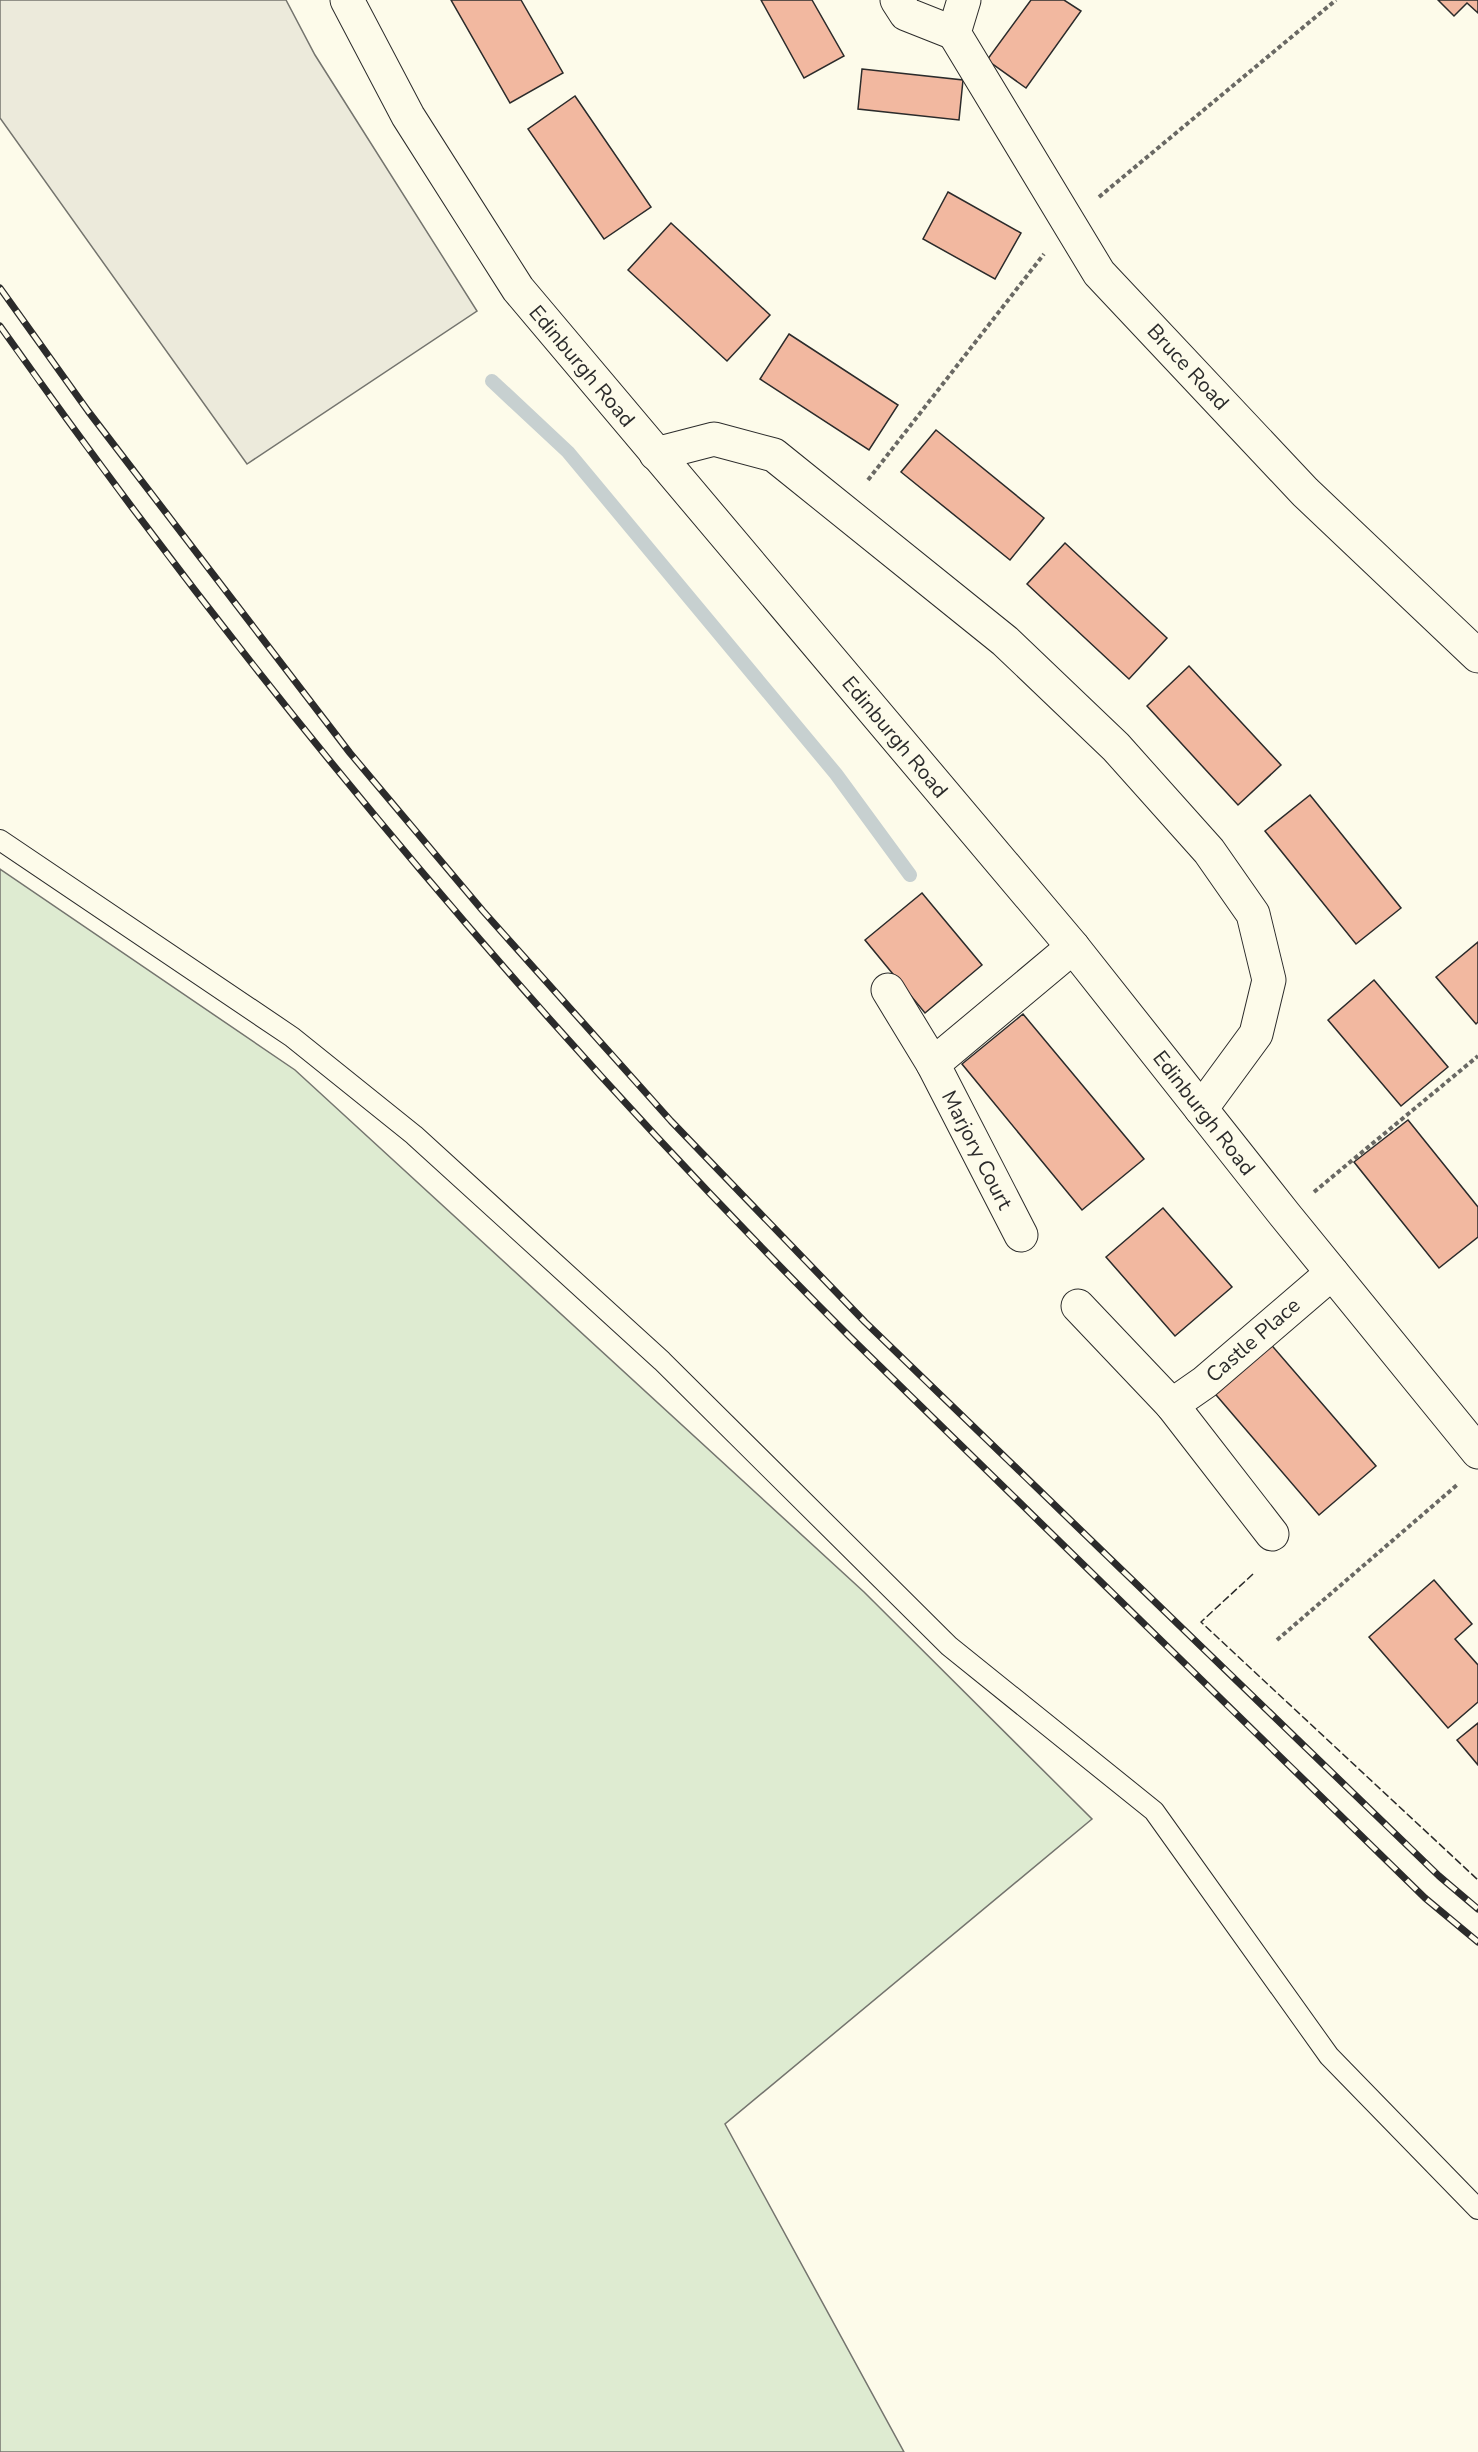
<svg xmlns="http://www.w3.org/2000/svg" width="1478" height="2452" viewBox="0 0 1478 2452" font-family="'Nunito Sans',sans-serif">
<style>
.green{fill:#deebd1;stroke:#74746e;stroke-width:1.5}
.parking{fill:#eceadb;stroke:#74746e;stroke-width:1.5}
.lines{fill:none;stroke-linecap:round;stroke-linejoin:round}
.stream{stroke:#c7d0d0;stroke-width:14}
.building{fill:#f2b8a0;stroke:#2b2b2b;stroke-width:1.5}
.lane-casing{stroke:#2b2b2b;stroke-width:22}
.street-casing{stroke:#2b2b2b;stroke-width:35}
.primary-casing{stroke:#2b2b2b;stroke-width:35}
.path{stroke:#6a6964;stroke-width:4;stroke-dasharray:4.5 3;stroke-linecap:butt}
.lane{stroke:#fdfbea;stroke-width:20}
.street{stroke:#fdfbea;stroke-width:33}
.primary{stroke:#fdfbea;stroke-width:33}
.rail-casing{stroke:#2b2b2b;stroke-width:7}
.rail{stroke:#fdfbea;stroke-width:4.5;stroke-dasharray:14;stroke-linecap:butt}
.fence{stroke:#2b2b2b;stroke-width:1.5;stroke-dasharray:8 3;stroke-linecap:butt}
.labels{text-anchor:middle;stroke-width:4.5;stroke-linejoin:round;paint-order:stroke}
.street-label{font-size:21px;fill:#2b2b2b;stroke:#fdfbea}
</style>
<rect width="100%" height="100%" fill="#fdfbea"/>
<!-- green -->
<path class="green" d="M0 869 295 1070 864 1592 1092 1819 725 2124 904 2452H0Z"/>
<!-- parking -->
<path class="parking" d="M0 0H286L315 55 477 311 247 464 0 118Z"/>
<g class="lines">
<!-- stream -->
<path class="stream" d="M492 381 568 452 836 774 910 875"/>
</g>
<!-- building -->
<g class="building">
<path d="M451 0H521L563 73 510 103Z"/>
<path d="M761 0H812L844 56 804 78Z"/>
<path d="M1031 0H1064L1081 11 1026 88 987 60Z"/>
<path d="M1438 0H1478V13L1467 3 1454 16Z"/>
<path d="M862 69 963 80 959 120 858 109Z"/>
<path d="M575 96 651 207 604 239 528 129Z"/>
<path d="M948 192 1021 233 995 279 923 239Z"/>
<path d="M671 223 770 315 727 361 628 270Z"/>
<path d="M789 334 898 405 869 450 760 379Z"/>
<path d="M936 430 1044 518 1010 560 901 472Z"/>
<path d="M1065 543 1167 638 1129 679 1027 584Z"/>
<path d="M1189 666 1281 765 1238 805 1147 706Z"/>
<path d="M1310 795 1401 908 1356 944 1265 831Z"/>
<path d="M922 893 982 965 925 1013 865 940Z"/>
<path d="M1478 942V1022L1476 1024 1436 977Z"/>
<path d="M1374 980 1448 1067 1401 1106 1328 1020Z"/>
<path d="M1023 1014 1144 1159 1082 1210 962 1064Z"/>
<path d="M1408 1120 1478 1207V1237L1439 1268 1354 1162Z"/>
<path d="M1163 1208 1232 1287 1175 1336 1106 1257Z"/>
<path d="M1261 1333 1376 1466 1319 1515 1205 1382Z"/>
<path d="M1434 1580 1472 1624 1455 1639 1478 1665V1702L1448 1728 1369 1637Z"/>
<path d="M1478 1723V1765L1457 1740Z"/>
</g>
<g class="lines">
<!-- lane casing -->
<g class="lane-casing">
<path id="lane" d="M0 840 292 1037 414 1135 662 1361 949 1646 1154 1811 1329 2056 1478 2209"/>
</g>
<!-- street casing -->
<g class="street-casing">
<g id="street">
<path d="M897 0 906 14 954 33"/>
<path d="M964 0 954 33 1099 273 1305 492 1478 656"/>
<path d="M656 454 714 439 774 455 1005 641 1116 747 1209 851 1253 914 1269 980 1256 1034 1201 1109"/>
<path d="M888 990 933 1064 1021 1235"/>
<path d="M933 1064 1073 947"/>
<path d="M1078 1306 1172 1405 1272 1534"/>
<path d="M1172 1405 1205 1382 1332 1273"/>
</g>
</g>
<!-- primary casing -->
<g class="primary-casing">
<path id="primary" d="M347 0 408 116 518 289 1073 947 1285 1215 1478 1452"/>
</g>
<!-- path -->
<g class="path">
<path d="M1099 197 1336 0"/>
<path d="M868 480 1044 254"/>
<path d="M1314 1192 1478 1056"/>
<path d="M1277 1640 1457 1485"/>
</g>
<!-- lane -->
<use href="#lane" class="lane"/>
<!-- street -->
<use href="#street" class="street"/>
<!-- primary -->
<use href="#primary" class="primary"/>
<!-- rail casing -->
<g class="rail-casing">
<g id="rail">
<path d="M0 288 88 411 350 753 483 911 671 1121 865 1322 1439 1876 1478 1909"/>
<path d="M0 326C254 685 538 1026 850 1337L1425 1898 1478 1942"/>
</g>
</g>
<!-- rail -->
<use href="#rail" class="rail"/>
<!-- fence -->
<path class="fence" d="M1253 1574 1201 1622 1478 1880"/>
</g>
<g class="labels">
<!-- street labels -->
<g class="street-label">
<text transform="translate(582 366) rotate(50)" y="7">Edinburgh Road</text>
<text transform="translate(1188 367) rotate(47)" y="7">Bruce Road</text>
<text transform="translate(895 737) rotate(50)" y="7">Edinburgh Road</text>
<text transform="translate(1204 1113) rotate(52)" y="7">Edinburgh Road</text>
<text transform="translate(977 1150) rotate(63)" y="7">Marjory Court</text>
<text transform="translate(1253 1340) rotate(-41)" y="7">Castle Place</text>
</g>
</g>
</svg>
